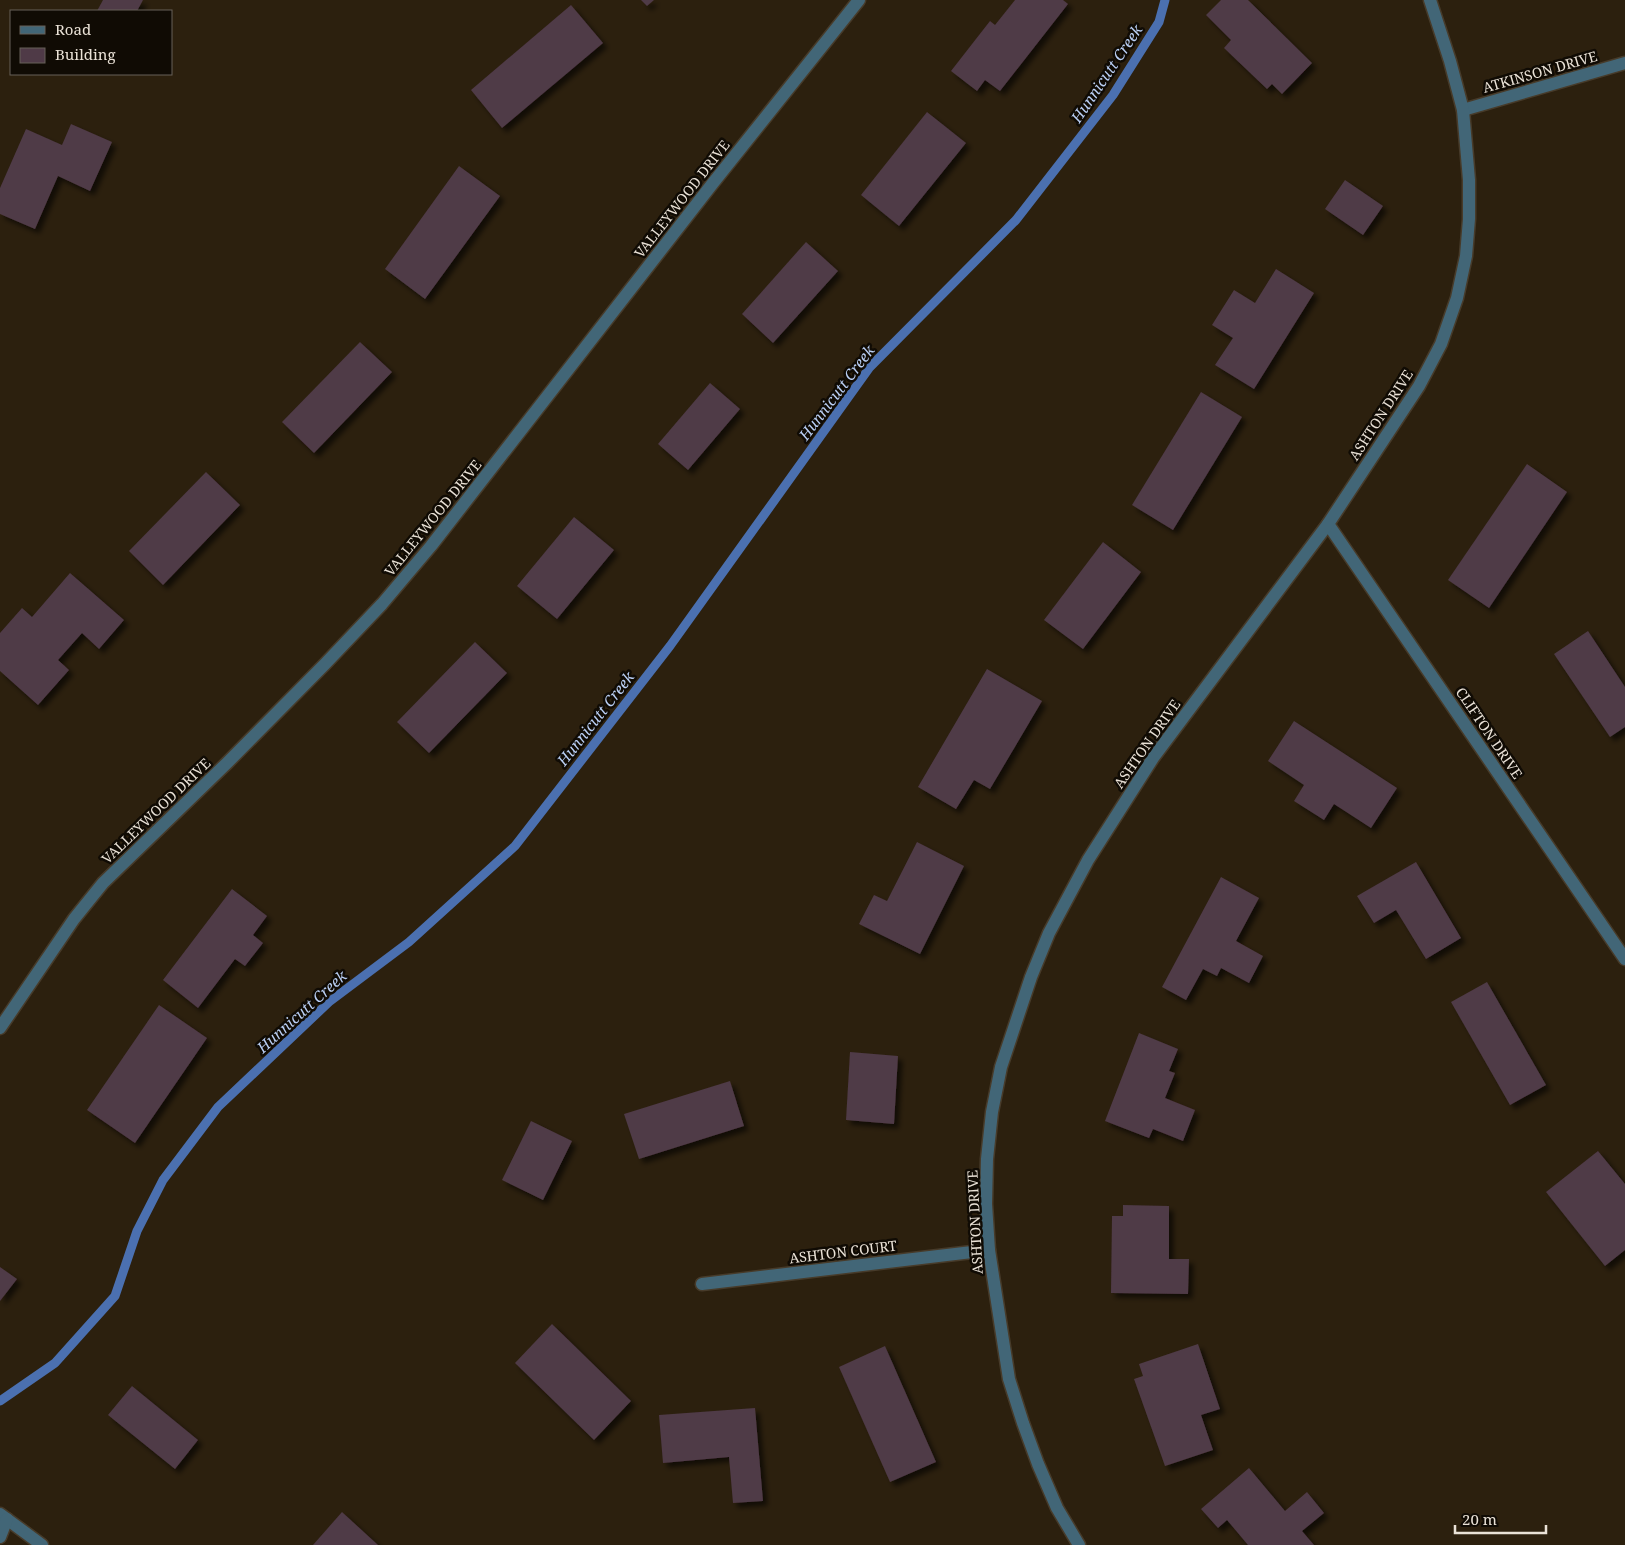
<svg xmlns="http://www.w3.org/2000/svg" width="1625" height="1545" viewBox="0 0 1625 1545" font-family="'Noto Serif',serif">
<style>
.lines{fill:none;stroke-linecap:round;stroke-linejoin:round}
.stream{stroke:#4b70b0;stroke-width:9}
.building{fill:#4f3a47;filter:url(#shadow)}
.minor-casing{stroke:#473b2a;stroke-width:15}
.minor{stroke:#426677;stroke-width:12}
.labels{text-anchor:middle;stroke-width:5;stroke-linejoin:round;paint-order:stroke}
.street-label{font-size:14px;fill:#eae2d7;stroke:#100b04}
.water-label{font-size:15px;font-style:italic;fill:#bacff4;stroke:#100b04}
</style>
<defs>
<filter id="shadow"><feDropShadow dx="4.5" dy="4.5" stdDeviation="2.5" flood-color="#0009"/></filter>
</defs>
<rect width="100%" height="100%" fill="#2c200e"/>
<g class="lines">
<!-- stream -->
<path class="stream" d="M0 1401 55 1363 115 1296 137 1231 163 1180 218 1107 329 1002 409 942 515 846 670 646 870 367 1016 220 1113 95 1159 22 1165 0"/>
</g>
<!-- building -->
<g class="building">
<path d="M103 0H143L137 11H97Z"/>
<path d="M641 0H654L647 6Z"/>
<path d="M1015 0H1063L1068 4 1000 91 985 80 977 91 951 71 990 21 995 25Z"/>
<path d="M1221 0H1248L1312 63 1282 94 1272 84 1267 89 1224 48 1231 40 1206 15Z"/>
<path d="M571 5 603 43 502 128 471 90Z"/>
<path d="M927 112 966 143 899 226 861 195Z"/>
<path d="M71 124 112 142 90 191 58 176 35 229 0 214V188L26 129 62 145Z"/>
<path d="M459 166 500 196 425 299 385 269Z"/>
<path d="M1345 180 1383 206 1363 235 1325 209Z"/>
<path d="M806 242 838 271 773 343 742 314Z"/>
<path d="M1276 269 1314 293 1254 389 1215 365 1233 338 1212 325 1234 290 1255 303Z"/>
<path d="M360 342 392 372 314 453 282 422Z"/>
<path d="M710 383 740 409 688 470 658 444Z"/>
<path d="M1201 392 1242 417 1173 530 1132 505Z"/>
<path d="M1527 464 1567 492 1489 608 1448 580Z"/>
<path d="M206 472 240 505 163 585 129 551Z"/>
<path d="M574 517 614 550 557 619 517 586Z"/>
<path d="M1103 542 1141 572 1083 649 1044 620Z"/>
<path d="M70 573 124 620 99 649 82 633 58 660 69 670 38 705 0 671V633L22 608 32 617Z"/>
<path d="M1588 631 1625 687V727L1610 737 1554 654Z"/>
<path d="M475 642 507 673 429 753 397 722Z"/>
<path d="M987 669 1042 701 990 789 974 780 956 809 918 787Z"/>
<path d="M1294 721 1397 788 1371 828 1334 804 1324 820 1294 801 1304 785 1268 761Z"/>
<path d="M917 842 964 866 920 954 859 924 874 895 887 901Z"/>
<path d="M1416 862 1461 938 1426 959 1396 910 1374 923 1357 896Z"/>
<path d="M1221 877 1259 898 1236 941 1263 956 1249 983 1221 968 1217 976 1203 969 1186 1000 1162 987Z"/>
<path d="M232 889 267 916 253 935 263 943 245 966 235 959 198 1008 163 980Z"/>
<path d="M1487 982 1546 1085 1510 1105 1451 1002Z"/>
<path d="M159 1005 207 1038 135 1143 87 1110Z"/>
<path d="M1139 1033 1178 1049 1169 1071 1175 1073 1165 1098 1195 1110 1183 1141 1153 1129 1149 1138 1105 1121Z"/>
<path d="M850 1052 898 1056 894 1124 846 1120Z"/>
<path d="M730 1081 744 1126 639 1159 624 1114Z"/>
<path d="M531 1121 572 1141 543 1200 502 1180Z"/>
<path d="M1598 1151 1625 1184V1250L1605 1266 1546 1192Z"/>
<path d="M1123 1205 1169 1206V1259H1189L1188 1294 1111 1293 1112 1216H1123Z"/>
<path d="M0 1267 17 1279 0 1301Z"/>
<path d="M552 1324 631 1401 594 1440 515 1363Z"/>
<path d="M1198 1344 1220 1409 1201 1415 1213 1450 1165 1466 1134 1379 1143 1376 1139 1364Z"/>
<path d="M885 1346 936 1462 890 1482 839 1367Z"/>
<path d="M132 1386 198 1440 175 1469 108 1415Z"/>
<path d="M755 1408 763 1501 733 1503 729 1457 663 1463 659 1415Z"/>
<path d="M1249 1468 1285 1511 1307 1492 1324 1513 1302 1531 1314 1545H1248L1227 1520 1218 1528 1201 1509Z"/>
<path d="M342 1512 378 1545H313Z"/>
</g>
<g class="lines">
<!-- minor casing -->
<g class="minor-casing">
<g id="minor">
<path d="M1463 110 1625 63"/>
<path d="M1328 524 1625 959"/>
<path d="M0 1028 74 919 103 883 227 763 325 664 382 604 431 546 713 183 859 0"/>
<path d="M702 1284 989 1250"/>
<path d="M0 1514 42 1545"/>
<path d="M0 1537 7 1519"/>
<path d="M1079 1545 1057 1508 1038 1464 1023 1423 1009 1379 989 1250 986 1204 987 1159 992 1112 1001 1067 1031 977 1049 933 1088 860 1153 758 1328 524 1419 386 1441 344 1457 298 1466 256 1469 219V180L1463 110 1450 61 1430 0"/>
</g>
</g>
<!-- minor -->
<use href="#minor" class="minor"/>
</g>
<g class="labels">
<!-- street labels -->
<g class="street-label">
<text transform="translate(1540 72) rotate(-16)" y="5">ATKINSON DRIVE</text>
<text transform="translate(682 199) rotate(-52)" y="5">VALLEYWOOD DRIVE</text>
<text transform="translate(1381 415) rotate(-57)" y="5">ASHTON DRIVE</text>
<text transform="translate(433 518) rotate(-51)" y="5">VALLEYWOOD DRIVE</text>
<text transform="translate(1489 733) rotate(56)" y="5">CLIFTON DRIVE</text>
<text transform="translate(1147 744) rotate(-55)" y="5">ASHTON DRIVE</text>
<text transform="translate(156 811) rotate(-44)" y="5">VALLEYWOOD DRIVE</text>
<text transform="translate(975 1222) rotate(-93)" y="5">ASHTON DRIVE</text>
<text transform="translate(843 1252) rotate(-7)" y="5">ASHTON COURT</text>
</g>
<!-- water labels -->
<g class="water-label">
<text transform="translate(1107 74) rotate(-56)" y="5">Hunnicutt Creek</text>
<text transform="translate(837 393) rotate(-53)" y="5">Hunnicutt Creek</text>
<text transform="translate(596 719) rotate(-52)" y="5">Hunnicutt Creek</text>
<text transform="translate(302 1012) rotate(-42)" y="5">Hunnicutt Creek</text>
</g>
</g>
<!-- legend -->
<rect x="10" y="10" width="162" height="65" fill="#100b04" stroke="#676158"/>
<rect x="20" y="26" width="25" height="8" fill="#426677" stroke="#676158"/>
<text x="55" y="35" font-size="15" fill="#eae2d7">Road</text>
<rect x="20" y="48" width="25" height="15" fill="#4f3a47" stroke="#676158"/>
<text x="55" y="60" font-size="15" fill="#eae2d7">Building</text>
<!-- scale -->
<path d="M1455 1525v8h91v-8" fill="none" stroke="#eae2d7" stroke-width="2.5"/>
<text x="1462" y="1525" font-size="15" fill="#eae2d7" stroke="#100b04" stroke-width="4" paint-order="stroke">20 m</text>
</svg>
